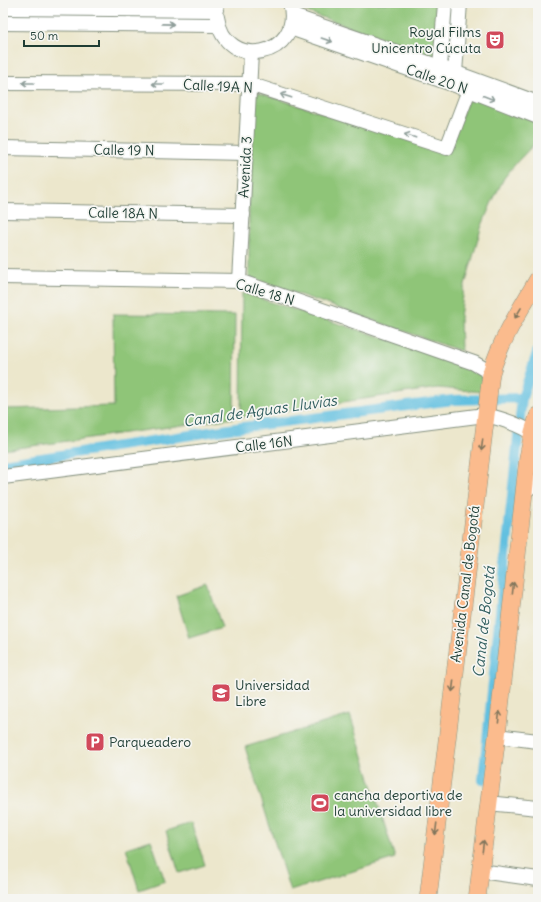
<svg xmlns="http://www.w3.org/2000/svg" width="541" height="902" viewBox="0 0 541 902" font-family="Delius,sans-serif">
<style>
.green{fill:#8fc578;stroke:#578156}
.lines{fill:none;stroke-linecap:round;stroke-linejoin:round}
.canal{stroke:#62c0e0;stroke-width:10}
.minor-casing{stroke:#869280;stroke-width:16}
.major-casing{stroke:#869280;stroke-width:18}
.minor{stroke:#fff;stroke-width:14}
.major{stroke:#fbbb8d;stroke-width:17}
.oneway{stroke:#8f9e9a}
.oneway2{stroke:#82765c}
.labels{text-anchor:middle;stroke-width:3.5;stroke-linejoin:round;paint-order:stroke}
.poi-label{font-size:14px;fill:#1f3d34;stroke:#f6f6f2;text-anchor:start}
.street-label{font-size:14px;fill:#1f3d34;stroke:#f6f6f2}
.water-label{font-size:15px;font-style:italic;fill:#305e5f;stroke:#f6f6f2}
</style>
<rect width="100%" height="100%" fill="#f6f6f2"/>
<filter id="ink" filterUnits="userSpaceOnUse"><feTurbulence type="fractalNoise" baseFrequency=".025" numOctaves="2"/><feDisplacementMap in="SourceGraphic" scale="8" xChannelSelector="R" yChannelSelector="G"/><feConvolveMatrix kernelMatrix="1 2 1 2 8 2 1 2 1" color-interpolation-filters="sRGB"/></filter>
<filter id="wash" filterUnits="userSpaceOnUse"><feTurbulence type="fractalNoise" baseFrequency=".012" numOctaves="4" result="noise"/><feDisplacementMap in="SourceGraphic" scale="16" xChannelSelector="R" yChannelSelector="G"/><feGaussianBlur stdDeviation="0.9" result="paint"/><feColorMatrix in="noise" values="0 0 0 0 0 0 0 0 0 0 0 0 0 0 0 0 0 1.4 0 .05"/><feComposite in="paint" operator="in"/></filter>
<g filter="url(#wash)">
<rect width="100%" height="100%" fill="#ece7cc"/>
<!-- green -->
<g class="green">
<path d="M302 3H439L436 57 310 13 304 10Z"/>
<path d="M249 90 448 152 470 94 538 116V140L517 162 504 178 491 204 481 228 464 289 460 317 461 351 249 277Z"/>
<path d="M242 293 475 367 483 371 482 392 438 388 241 417Z"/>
<path d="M113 314 235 315 234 418 3 450V409L114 406Z"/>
<path d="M208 585 222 628 189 638 176 596Z"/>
<path d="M350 715 395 858 290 891 245 747Z"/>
<path d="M191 823 205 865 179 873 166 831Z"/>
<path d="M151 840 165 881 139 890 126 848Z"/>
</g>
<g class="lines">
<!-- canal -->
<g class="canal">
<path d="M3 464 236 428 453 400 522 398"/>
<path d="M483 780 522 398 538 350"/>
</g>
</g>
</g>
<g filter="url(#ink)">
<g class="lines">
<!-- minor casing -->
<g class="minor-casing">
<g id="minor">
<path d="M3 8 217 10"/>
<path d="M293 16 440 67 538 103"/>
<path d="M217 17C225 74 305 56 290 3"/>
<path d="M3 23 218 25"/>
<path d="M290 28 469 90 538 117"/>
<path d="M440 67 445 3"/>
<path d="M455 73 460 3"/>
<path d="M3 83 249 84 447 148 469 90"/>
<path d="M3 148 246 153"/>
<path d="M3 211 243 215"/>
<path d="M3 277 239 281 474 363 491 373"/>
<path d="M239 281 251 53"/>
<path d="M3 477 485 415C503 419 524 426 538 437"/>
<path d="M524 492 538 481"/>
<path d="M497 736 538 741"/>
<path d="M488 803 538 808"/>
<path d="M480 871 538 879"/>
</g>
</g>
<!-- major casing -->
<g class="major-casing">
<g id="major">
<path d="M428 899 491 373C501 339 520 310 538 279"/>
<path d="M477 899 497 736 528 457 533 432 538 416"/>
</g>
</g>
<!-- minor -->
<use href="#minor" class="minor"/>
<!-- major -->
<use href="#major" class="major"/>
</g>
<!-- one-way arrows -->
<defs><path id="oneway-shaft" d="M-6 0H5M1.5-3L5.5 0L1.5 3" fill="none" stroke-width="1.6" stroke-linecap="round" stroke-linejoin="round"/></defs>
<g class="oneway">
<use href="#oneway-shaft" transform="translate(168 24) rotate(1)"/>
<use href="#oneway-shaft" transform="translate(327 40) rotate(19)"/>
<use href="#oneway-shaft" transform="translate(28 83) rotate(-180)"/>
<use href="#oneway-shaft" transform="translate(158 84) rotate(-180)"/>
<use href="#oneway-shaft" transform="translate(286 96) rotate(-162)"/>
<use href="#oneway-shaft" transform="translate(489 98) rotate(21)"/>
<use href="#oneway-shaft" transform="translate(410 136) rotate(-162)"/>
</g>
<g class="oneway2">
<use href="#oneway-shaft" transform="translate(518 313) rotate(121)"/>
<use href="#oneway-shaft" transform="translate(482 445) rotate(97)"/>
<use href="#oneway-shaft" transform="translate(513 588) rotate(-84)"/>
<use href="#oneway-shaft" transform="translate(453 686) rotate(97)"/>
<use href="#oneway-shaft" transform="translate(499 717) rotate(-84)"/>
<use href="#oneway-shaft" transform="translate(436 829) rotate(97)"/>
<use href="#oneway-shaft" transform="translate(483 846) rotate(-83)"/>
</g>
</g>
<!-- icons -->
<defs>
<g id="theatre-square" transform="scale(1)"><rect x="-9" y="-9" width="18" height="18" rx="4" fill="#d1495b" stroke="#f6f6f2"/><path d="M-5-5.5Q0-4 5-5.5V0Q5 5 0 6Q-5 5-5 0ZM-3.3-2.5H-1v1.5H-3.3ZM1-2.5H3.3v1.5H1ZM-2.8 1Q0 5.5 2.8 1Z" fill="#fff"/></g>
<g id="university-square" transform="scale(1)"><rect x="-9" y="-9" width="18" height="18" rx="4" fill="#d1495b" stroke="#f6f6f2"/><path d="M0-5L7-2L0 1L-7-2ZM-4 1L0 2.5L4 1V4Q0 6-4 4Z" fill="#fff"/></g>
<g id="parking-square" transform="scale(1)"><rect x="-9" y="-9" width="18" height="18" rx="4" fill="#d1495b" stroke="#f6f6f2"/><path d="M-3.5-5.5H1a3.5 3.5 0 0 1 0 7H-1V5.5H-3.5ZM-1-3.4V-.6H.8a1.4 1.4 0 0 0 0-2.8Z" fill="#fff"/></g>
<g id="stadium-square" transform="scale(1)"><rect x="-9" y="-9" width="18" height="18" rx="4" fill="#d1495b" stroke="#f6f6f2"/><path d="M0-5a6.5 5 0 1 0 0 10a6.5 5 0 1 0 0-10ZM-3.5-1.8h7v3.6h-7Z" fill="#fff"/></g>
</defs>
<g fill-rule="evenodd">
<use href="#theatre-square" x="495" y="40"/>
<use href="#university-square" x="221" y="693"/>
<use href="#parking-square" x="95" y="742"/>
<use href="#stadium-square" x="320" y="803"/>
</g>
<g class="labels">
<!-- poi labels -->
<g class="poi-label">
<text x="481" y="37" text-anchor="end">Royal Films<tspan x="481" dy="16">Unicentro Cúcuta</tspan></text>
<text x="235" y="690">Universidad<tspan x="235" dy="16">Libre</tspan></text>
<text x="109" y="747">Parqueadero</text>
<text x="334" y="800">cancha deportiva de<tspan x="334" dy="16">la universidad libre</tspan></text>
</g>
<!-- street labels -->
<g class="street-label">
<text transform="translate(437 79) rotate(19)" y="5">Calle 20 N</text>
<text transform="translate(218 86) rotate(3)" y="5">Calle 19A N</text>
<text transform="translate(124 150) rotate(1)" y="5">Calle 19 N</text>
<text transform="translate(245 167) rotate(-87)" y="5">Avenida 3</text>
<text transform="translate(123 213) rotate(1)" y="5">Calle 18A N</text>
<text transform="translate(265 292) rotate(17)" y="5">Calle 18 N</text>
<text transform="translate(264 444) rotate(-7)" y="5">Calle 16N</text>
<text transform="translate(465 584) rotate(-83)" y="5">Avenida Canal de Bogotá</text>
</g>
<!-- water labels -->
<g class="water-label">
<text transform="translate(260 411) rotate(-8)" y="5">Canal de Aguas Lluvias</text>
<text transform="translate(484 622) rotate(-84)" y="5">Canal de Bogotá</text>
</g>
</g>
<!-- margin -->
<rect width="541" height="902" fill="none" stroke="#f6f6f2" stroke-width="16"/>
<!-- scale -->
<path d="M24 40v6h75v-6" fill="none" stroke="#1f3d34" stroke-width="2"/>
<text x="30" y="40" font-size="12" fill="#1f3d34" stroke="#f6f6f2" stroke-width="3" paint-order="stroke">50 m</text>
</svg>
